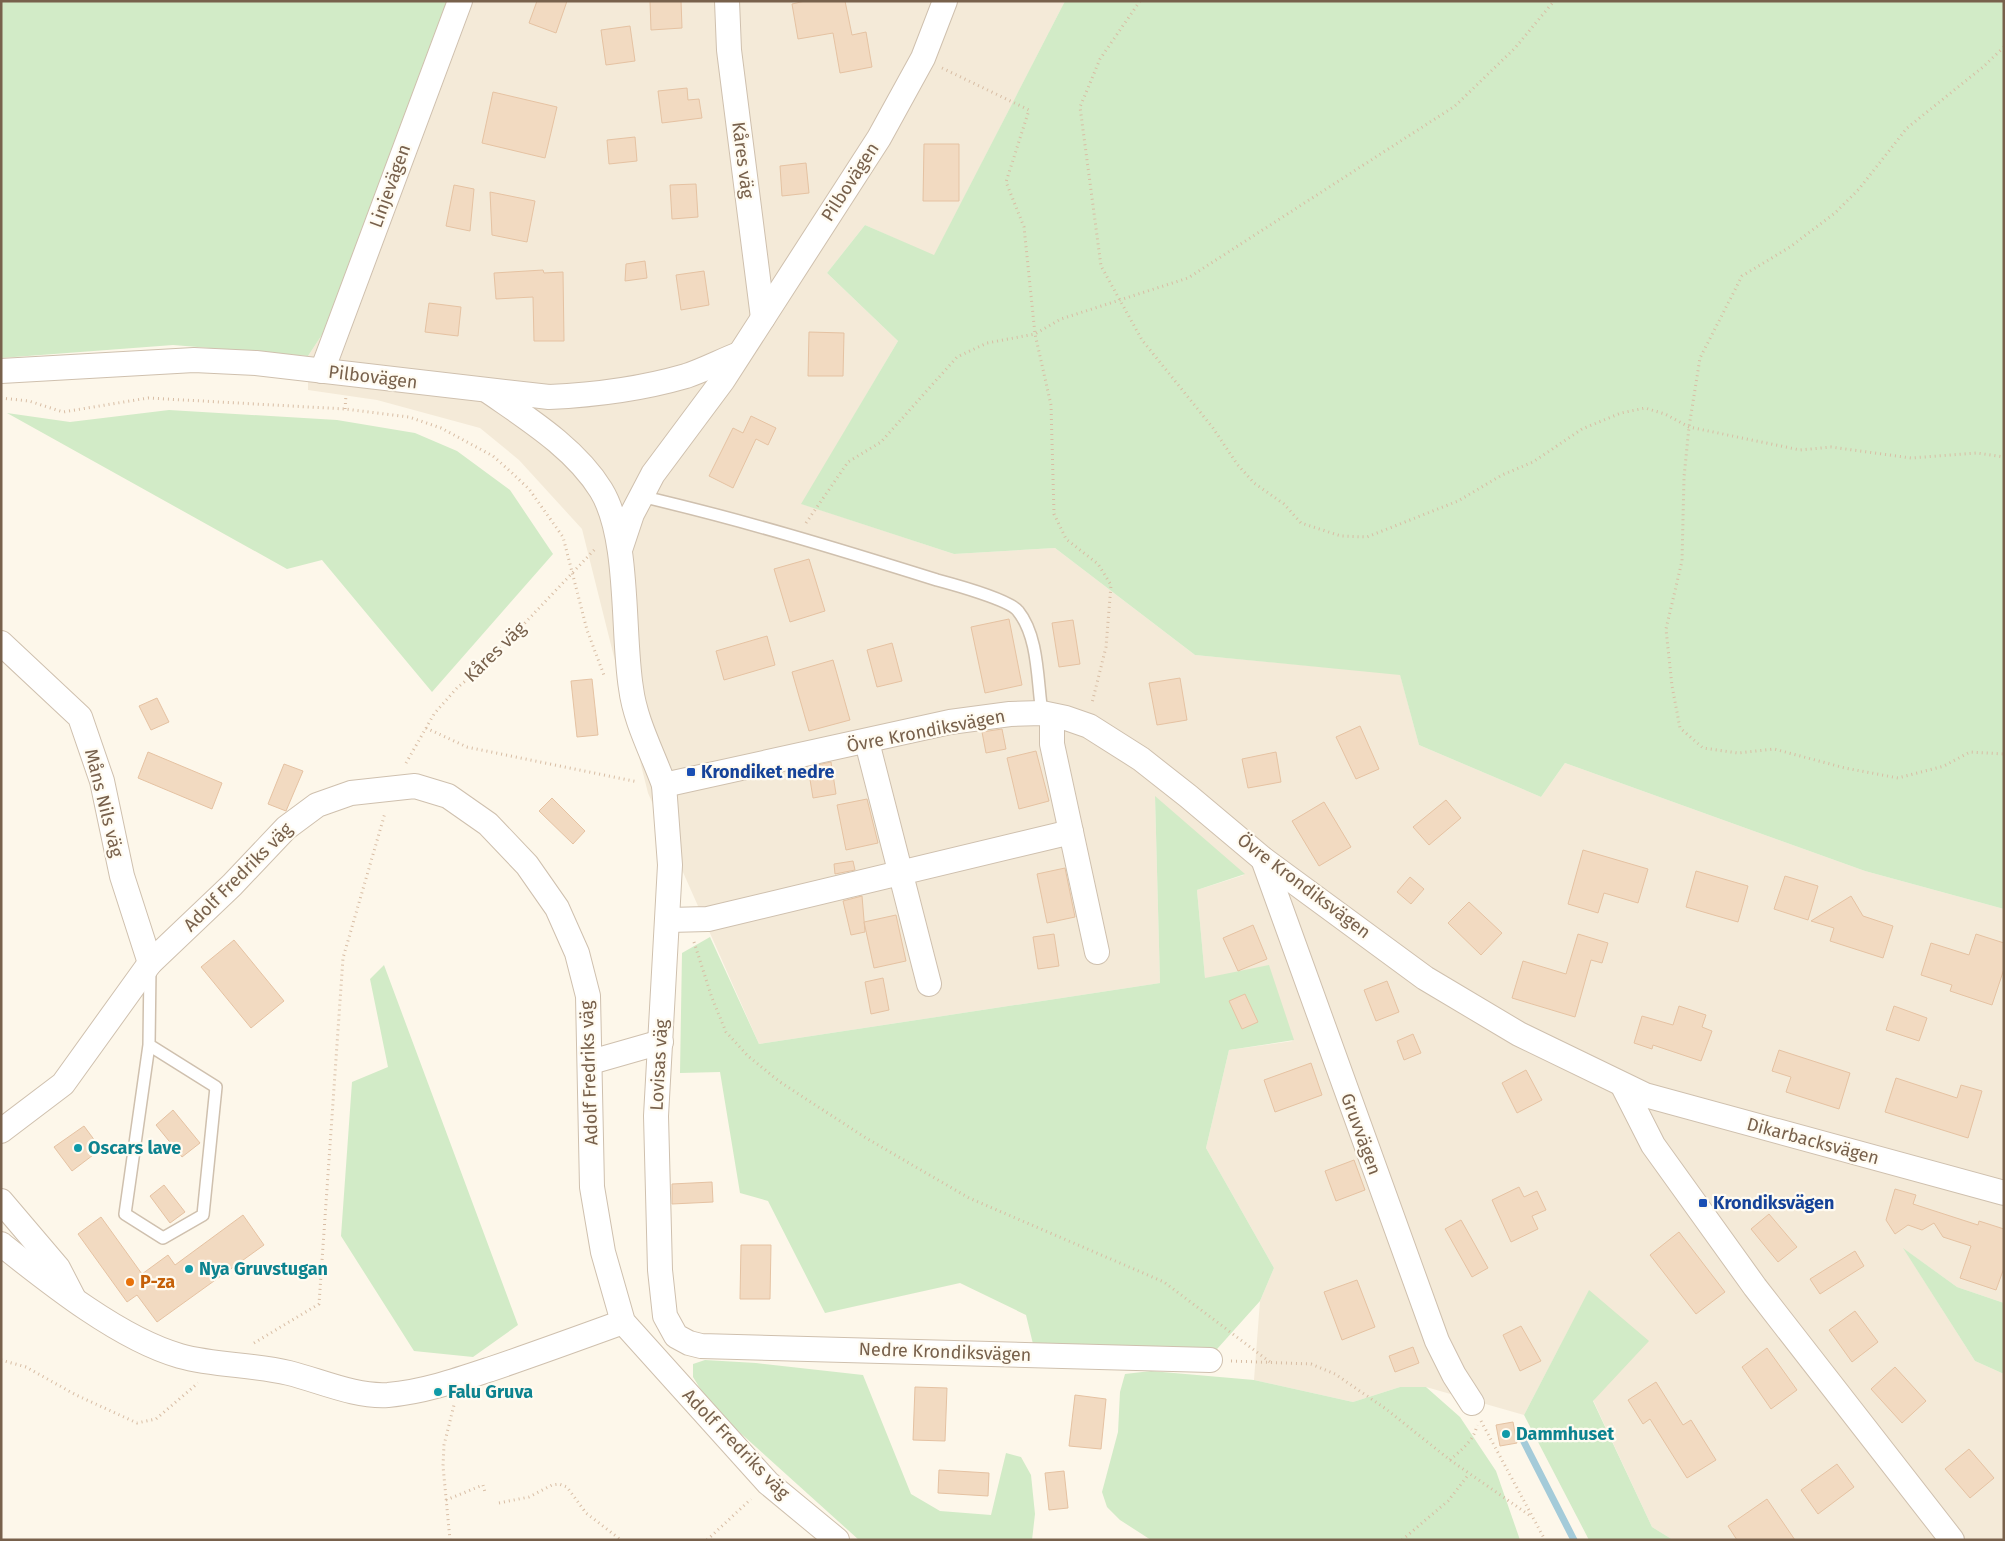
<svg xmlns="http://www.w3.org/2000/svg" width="2005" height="1541" viewBox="0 0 2005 1541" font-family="'Fira Sans',sans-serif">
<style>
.residential{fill:#f4ead8}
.green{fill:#d2ebc7}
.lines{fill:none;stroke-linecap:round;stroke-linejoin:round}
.stream{stroke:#a4cbd9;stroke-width:7}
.building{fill:#f2dac1;stroke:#e5c2a2}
.lane-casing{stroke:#cfc0ae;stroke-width:14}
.street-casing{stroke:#cfc0ae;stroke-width:26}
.path{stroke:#d8bda4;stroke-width:3;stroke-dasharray:1 4;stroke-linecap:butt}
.lane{stroke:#fff;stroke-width:11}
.street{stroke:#fff;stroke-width:24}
.transit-dot{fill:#1a4fb4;stroke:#fffbf1;stroke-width:2}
.culture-dot{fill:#0f9aa8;stroke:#fffbf1;stroke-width:2}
.food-dot{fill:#e8710a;stroke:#fffbf1;stroke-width:2}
.labels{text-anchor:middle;stroke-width:4.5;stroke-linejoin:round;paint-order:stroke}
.street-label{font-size:18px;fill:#78614c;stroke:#fffbf1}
.transit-label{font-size:18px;font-weight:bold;fill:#164399;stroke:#fffbf1;text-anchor:start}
.culture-label{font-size:18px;font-weight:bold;fill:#0d838f;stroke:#fffbf1;text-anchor:start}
.food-label{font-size:18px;font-weight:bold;fill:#c56008;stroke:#fffbf1;text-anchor:start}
</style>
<rect width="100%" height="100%" fill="#fdf7ea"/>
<!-- residential -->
<path class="residential" d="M448 1H1065L934 256 865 225 827 273 898 341 802 504 954 554 1055 548 1195 655 1400 674 1419 745 1541 797 1565 763 1865 871 2004 909V1303L1957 1287 1904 1249 1975 1361 2004 1374V1540H1673L1652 1527 1593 1400 1589 1291 1524 1415 1426 1387H1400L1353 1402 1254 1380 1260 1301 1274 1268 1206 1148 1229 1050 1293 1041 1205 979 1197 890 1244 875 1155 797 1160 983 759 1044 648 793 582 529 519 460 480 428 377 400 308 390V356L331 321Z"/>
<!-- green -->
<g class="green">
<path d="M1 1H448L331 321 308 356 173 345 1 358Z"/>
<path d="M1065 1H2004V909L1865 871 1565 763 1541 797 1419 745 1400 675 1195 655 1055 548 954 554 801 504 898 341 827 273 865 225 934 255Z"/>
<path d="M169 410 337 420 415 433 457 451 510 490 553 554 432 692 322 560 287 569 7 413 70 422Z"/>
<path d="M1155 796 1245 874 1197 890 1205 978 1269 965 1294 1040 1229 1050 1206 1148 1274 1268 1260 1301 1209 1358 1033 1344 1026 1315 960 1283 825 1313 768 1201 740 1193 720 1072 680 1073 682 953 710 937 759 1044 1160 983Z"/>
<path d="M384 965 518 1325 473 1357 414 1351 341 1236 352 1082 388 1067 370 979Z"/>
<path d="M1903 1248 1957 1287 2004 1303V1374L1975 1361Z"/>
<path d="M1589 1290 1649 1341 1593 1401 1652 1527 1673 1540H1589L1524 1415Z"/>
<path d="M705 1360 756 1363 863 1375 911 1494 940 1511 991 1515 1006 1453 1021 1457 1031 1475 1035 1514 1032 1540H859L737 1430 704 1395 693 1377V1364Z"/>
<path d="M1151 1371 1254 1380 1353 1402 1400 1387H1426L1460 1417 1496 1471 1520 1540H1151L1120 1520 1107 1507 1102 1492 1118 1432 1120 1392 1125 1374Z"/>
</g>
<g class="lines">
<!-- stream -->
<path class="stream" d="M1524 1442 1574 1540"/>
</g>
<!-- building -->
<g class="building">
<path d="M537 1H567L556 33 529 23Z"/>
<path d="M650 1H681L682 28 651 30Z"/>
<path d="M805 1H845L852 35 866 32 872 67 840 73 833 33 798 39 792 4Z"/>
<path d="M630 26 635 61 606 65 601 30Z"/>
<path d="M687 88 688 100 699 99 702 118 662 123 658 91Z"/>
<path d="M493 92 557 107 545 158 482 143Z"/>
<path d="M635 137 637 161 609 164 607 140Z"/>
<path d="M924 144H959V201H923Z"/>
<path d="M806 163 809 193 782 196 780 166Z"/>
<path d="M696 184 698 217 672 219 670 185Z"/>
<path d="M454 185 474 189 470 231 446 226Z"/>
<path d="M490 192 535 201 527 242 492 235Z"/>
<path d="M645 261 647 278 625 281 626 264Z"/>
<path d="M543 270 544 273 563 272 564 341H534L533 297 496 299 494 273Z"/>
<path d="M704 271 709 305 681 310 676 275Z"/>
<path d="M429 303 461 307 458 336 425 332Z"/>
<path d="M809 332 844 333 843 376H808Z"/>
<path d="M751 416 776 428 768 445 756 439 733 488 709 476 733 428 743 433Z"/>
<path d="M809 559 825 611 790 622 774 569Z"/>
<path d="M1009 619 1022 685 985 693 971 627Z"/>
<path d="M1073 620 1080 664 1059 667 1052 623Z"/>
<path d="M767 636 775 665 724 680 716 651Z"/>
<path d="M892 643 902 681 877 687 867 650Z"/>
<path d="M833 660 850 720 809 731 792 672Z"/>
<path d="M1180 678 1187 720 1157 725 1149 683Z"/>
<path d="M592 679 598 735 577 737 571 681Z"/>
<path d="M157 698 169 722 151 730 139 706Z"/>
<path d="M1360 726 1379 769 1356 779 1336 737Z"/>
<path d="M1002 729 1006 749 986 753 982 732Z"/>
<path d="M1036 751 1049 801 1019 809 1007 758Z"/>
<path d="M148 752 222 783 212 809 138 778Z"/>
<path d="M1276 752 1281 782 1248 788 1242 759Z"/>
<path d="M831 762 836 794 813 798 808 767Z"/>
<path d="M284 764 303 771 286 811 268 804Z"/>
<path d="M552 798 585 831 573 844 539 811Z"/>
<path d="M867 799 878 843 846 850 837 805Z"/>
<path d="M1446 800 1461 818 1429 845 1413 827Z"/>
<path d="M1324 802 1351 847 1319 866 1292 821Z"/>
<path d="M1583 850 1648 869 1638 903 1604 893 1598 913 1568 904Z"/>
<path d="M853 861 855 870 835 874 834 864Z"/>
<path d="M1065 868 1075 917 1047 923 1037 874Z"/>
<path d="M1696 871 1748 886 1738 922 1686 907Z"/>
<path d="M1785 876 1818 886 1808 920 1774 909Z"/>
<path d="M1410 877 1424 889 1411 904 1397 892Z"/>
<path d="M862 896 865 932 851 935 843 901Z"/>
<path d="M1851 896 1863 916 1893 926 1883 958 1830 941 1834 928 1811 921Z"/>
<path d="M1469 902 1502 933 1481 955 1448 923Z"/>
<path d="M896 915 906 961 874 968 864 922Z"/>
<path d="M1253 925 1267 959 1238 971 1223 938Z"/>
<path d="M1054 934 1059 966 1038 969 1033 937Z"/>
<path d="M1578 934 1608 943 1602 963 1591 960 1575 1017 1512 998 1523 961 1566 974Z"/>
<path d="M1976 934 2004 943V969L1992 1005 1950 991 1952 985 1921 975 1931 943 1969 955Z"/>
<path d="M234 940 284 1001 251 1028 201 967Z"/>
<path d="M883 978 889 1010 871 1014 865 982Z"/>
<path d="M1387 981 1399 1012 1376 1021 1364 990Z"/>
<path d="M1245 994 1258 1022 1242 1029 1229 1001Z"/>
<path d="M1679 1006 1706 1015 1702 1027 1712 1031 1701 1061 1653 1045 1652 1049 1634 1043 1642 1016 1673 1025Z"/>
<path d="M1894 1006 1927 1018 1919 1041 1886 1030Z"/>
<path d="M1413 1034 1421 1053 1404 1060 1397 1041Z"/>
<path d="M1779 1050 1850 1073 1839 1109 1786 1092 1791 1077 1772 1071Z"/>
<path d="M1311 1063 1322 1095 1275 1112 1264 1080Z"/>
<path d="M1526 1070 1542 1100 1517 1113 1502 1083Z"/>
<path d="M1896 1078 1957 1098 1961 1085 1982 1091 1968 1138 1885 1112Z"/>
<path d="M173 1110 200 1143 182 1157 156 1125Z"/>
<path d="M84 1126 101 1149 72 1171 54 1147Z"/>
<path d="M1354 1160 1365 1190 1336 1201 1325 1171Z"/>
<path d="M712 1182 713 1202 672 1204V1184Z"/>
<path d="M164 1185 185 1212 170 1223 150 1196Z"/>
<path d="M1519 1187 1524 1197 1537 1191 1546 1210 1532 1216 1538 1229 1511 1242 1492 1200Z"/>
<path d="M1895 1189 1916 1195 1913 1204 1978 1225 1979 1221 2004 1229V1268L1996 1290 1960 1278 1971 1246 1943 1237 1934 1223 1922 1230 1908 1225 1895 1234 1886 1220Z"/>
<path d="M1769 1214 1797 1247 1778 1262 1751 1229Z"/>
<path d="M243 1215 264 1245 157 1322 137 1295 127 1302 78 1234 101 1217 142 1274 168 1255 175 1265Z"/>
<path d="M1461 1220 1488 1268 1472 1277 1445 1229Z"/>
<path d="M1679 1232 1725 1292 1696 1314 1650 1255Z"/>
<path d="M741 1245H771L770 1299H740Z"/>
<path d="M1855 1251 1864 1266 1820 1294 1810 1279Z"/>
<path d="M1357 1280 1375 1327 1342 1340 1324 1292Z"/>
<path d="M1855 1311 1878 1342 1852 1362 1829 1330Z"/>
<path d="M1521 1326 1541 1361 1520 1371 1503 1335Z"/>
<path d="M1413 1347 1419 1363 1395 1372 1389 1356Z"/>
<path d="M1767 1348 1797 1390 1771 1409 1742 1367Z"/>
<path d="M1895 1367 1926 1401 1902 1423 1871 1389Z"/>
<path d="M1656 1382 1683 1425 1691 1420 1716 1460 1687 1478 1650 1419 1643 1424 1628 1400Z"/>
<path d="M915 1387 947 1388 945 1441 913 1440Z"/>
<path d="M1075 1395 1106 1399 1101 1449 1069 1446Z"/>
<path d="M1513 1422 1517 1443 1500 1446 1496 1425Z"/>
<path d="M1969 1449 1994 1478 1970 1498 1945 1469Z"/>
<path d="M1837 1464 1854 1487 1818 1514 1801 1490Z"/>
<path d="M939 1470 989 1473 988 1496 938 1493Z"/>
<path d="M1064 1471 1068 1508 1049 1510 1045 1473Z"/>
<path d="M1767 1499 1795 1540H1737L1728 1526Z"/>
</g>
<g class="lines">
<!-- lane casing -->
<g class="lane-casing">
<g id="lane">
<path d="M640 496C740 519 838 549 937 580 952 584 1010 600 1018 611 1039 637 1037 681 1042 713"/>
<path d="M149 1045 216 1087 203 1215 163 1238 125 1214 149 1045 150 968"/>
</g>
</g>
<!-- street casing -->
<g class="street-casing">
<g id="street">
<path d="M727 1 729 50 763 318"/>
<path d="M1 371 194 360 256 363 549 397C595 395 641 389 686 376 704 370 721 361 739 354"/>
<path d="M322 371 460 1"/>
<path d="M488 391C528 419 575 448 601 490 630 537 622 633 631 688 635 721 653 754 664 785L950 722 1010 714 1042 713 1066 718 1089 726 1141 759 1188 796 1263 859 1425 978 1519 1034 1645 1095 2004 1193"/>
<path d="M620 550 632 514 653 474 723 380 879 138 923 58 945 1"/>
<path d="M1 643 80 717 102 781 122 876 150 963"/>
<path d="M1052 716V744L1097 952"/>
<path d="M867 742 929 984"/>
<path d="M664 785 670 865 656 1116 660 1270 665 1316 676 1336 689 1343 701 1346 1210 1360"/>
<path d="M1263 859 1437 1341 1454 1375 1472 1403"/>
<path d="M669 920 708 919 1071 832"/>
<path d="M591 1062 661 1042"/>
<path d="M1623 1086 1653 1145 1755 1287 1952 1540"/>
<path d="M1 1131 63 1084 150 963 232 885 286 828 317 805 351 793 415 786 448 796 488 824 527 865 557 908 577 953 588 996 592 1187 603 1252 623 1322 768 1483 837 1540"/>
<path d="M1 1201 58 1268 73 1297"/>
<path d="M1 1244C50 1283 120 1339 180 1356 216 1366 253 1364 289 1373 321 1381 355 1397 388 1395 423 1392 458 1380 491 1369 535 1354 579 1338 623 1322"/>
</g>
</g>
<!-- path -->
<g class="path">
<path d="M1140 1 1100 59 1080 107 1101 266 1142 340 1213 428 1237 464 1254 483 1284 504 1301 523 1341 536 1367 537 1458 501 1502 475 1533 462 1582 429 1621 413 1645 408 1665 414 1689 427 1800 450 1831 447 1911 458 1977 453 2004 457"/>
<path d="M2004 47 1983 67 1907 128 1859 189 1835 213 1790 247 1742 276 1700 358 1689 427 1684 477 1682 561 1666 629 1672 686 1680 728 1703 748 1738 753 1774 749 1845 768 1898 778 1944 766 1970 752 2004 754"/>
<path d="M942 68 1029 110 1006 182 1024 227 1035 334 1051 405 1054 514 1066 539 1098 564 1111 585 1106 647 1092 703"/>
<path d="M1 398 29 401 63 412 148 398 345 409 409 417 441 428 493 456 511 472 529 489 563 537 587 630 605 678"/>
<path d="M345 409 346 395"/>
<path d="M806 523 848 462 881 442 957 357 987 343 1035 334 1061 319 1188 278 1455 106 1515 48 1554 1"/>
<path d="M426 728 467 747 638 782"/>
<path d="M406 763 434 714 457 688 486 664 596 548"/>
<path d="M694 942 712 998 726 1032 748 1056 780 1082 866 1138 969 1198 1164 1282 1270 1362"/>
<path d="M254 1343 319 1304 343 958 385 813"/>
<path d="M1 1360 26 1367 76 1395 137 1423 156 1419 198 1383"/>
<path d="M1231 1361 1311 1364 1335 1374 1386 1409 1450 1460 1532 1517"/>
<path d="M1481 1421 1545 1540"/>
<path d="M1450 1460C1461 1450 1474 1441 1477 1425"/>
<path d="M446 1500 483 1485 485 1492"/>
<path d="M499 1503 529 1497 552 1485 559 1484 567 1487 586 1513 621 1540"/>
<path d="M450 1540 443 1466 444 1445 454 1405"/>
<path d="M707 1540 751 1499"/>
<path d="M1402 1540 1448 1501 1469 1474"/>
</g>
<!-- lane -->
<use href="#lane" class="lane"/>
<!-- street -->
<use href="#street" class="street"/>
</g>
<!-- markers -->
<g class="transit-dot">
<rect x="686" y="767" width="10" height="10" rx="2.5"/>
<rect x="1698" y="1198" width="10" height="10" rx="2.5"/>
</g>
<g class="culture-dot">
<circle cx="78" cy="1148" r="5"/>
<circle cx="189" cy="1269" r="5"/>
<circle cx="438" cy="1392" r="5"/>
<circle cx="1506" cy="1434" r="5"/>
</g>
<circle class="food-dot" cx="130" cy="1282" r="5"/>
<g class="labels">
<!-- street labels -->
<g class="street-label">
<text transform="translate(743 160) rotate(83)" y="6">Kåres väg</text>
<text transform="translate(850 182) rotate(-57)" y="6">Pilbovägen</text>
<text transform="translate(390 186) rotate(-70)" y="6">Linjevägen</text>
<text transform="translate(373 377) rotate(7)" y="6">Pilbovägen</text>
<text transform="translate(495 652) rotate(-44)" y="6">Kåres väg</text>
<text transform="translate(926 731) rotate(-11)" y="6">Övre Krondiksvägen</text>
<text transform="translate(104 803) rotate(76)" y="6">Måns Nils väg</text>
<text transform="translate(238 877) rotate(-45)" y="6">Adolf Fredriks väg</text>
<text transform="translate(1304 886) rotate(37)" y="6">Övre Krondiksvägen</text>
<text transform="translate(659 1065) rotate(-87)" y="6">Lovisas väg</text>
<text transform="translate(589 1073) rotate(-92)" y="6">Adolf Fredriks väg</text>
<text transform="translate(1361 1134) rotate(70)" y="6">Gruvvägen</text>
<text transform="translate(1813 1141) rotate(15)" y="6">Dikarbacksvägen</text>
<text transform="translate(945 1352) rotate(2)" y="6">Nedre Krondiksvägen</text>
<text transform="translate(736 1444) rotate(46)" y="6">Adolf Fredriks väg</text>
</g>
<!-- transit labels -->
<g class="transit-label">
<text x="701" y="778">Krondiket nedre</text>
<text x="1713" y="1209">Krondiksvägen</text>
</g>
<!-- culture labels -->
<g class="culture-label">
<text x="88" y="1154">Oscars lave</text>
<text x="199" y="1275">Nya Gruvstugan</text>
<text x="448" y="1398">Falu Gruva</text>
<text x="1516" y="1440">Dammhuset</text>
</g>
<!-- food labels -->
<g class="food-label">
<text x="140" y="1288">P-za</text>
</g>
</g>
<!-- border -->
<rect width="2005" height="1541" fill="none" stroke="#78614c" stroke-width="5"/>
</svg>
